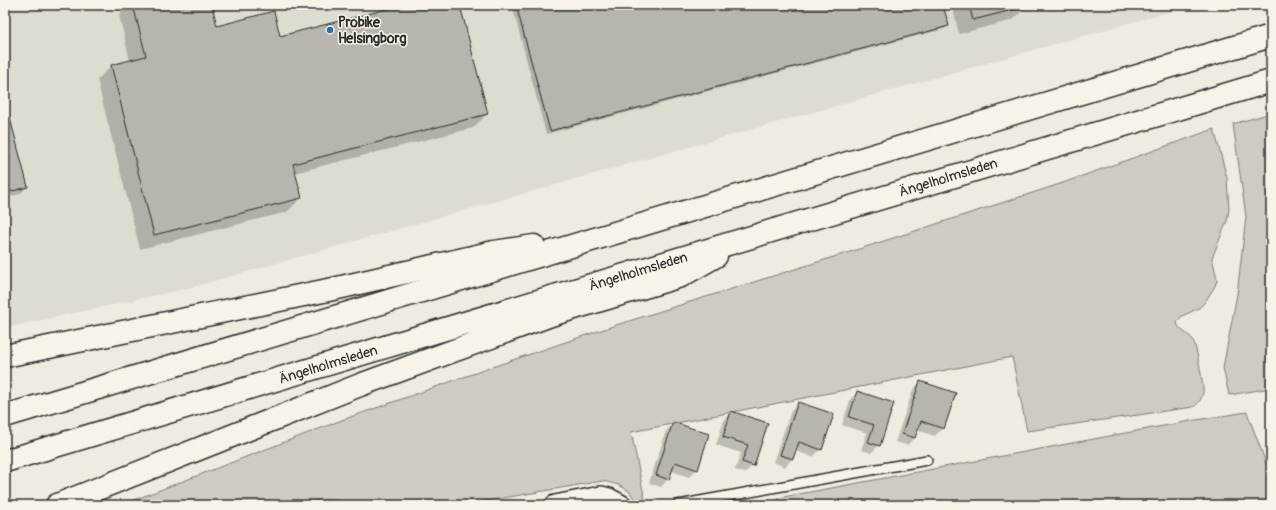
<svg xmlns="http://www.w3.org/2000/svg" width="1276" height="510" viewBox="0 0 1276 510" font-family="Pangolin,sans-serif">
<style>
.built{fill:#dedbd1}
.green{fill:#cfcbc2;stroke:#7d7b76}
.shadow{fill:#0003}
.building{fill:#b8b5ae;stroke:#2b2b2b}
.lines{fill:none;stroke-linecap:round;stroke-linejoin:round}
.lane-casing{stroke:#2b2b2b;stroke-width:12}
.street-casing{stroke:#2b2b2b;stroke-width:22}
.highway-casing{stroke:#2b2b2b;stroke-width:25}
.lane{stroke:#f7f3e8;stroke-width:9}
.street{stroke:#f7f3e8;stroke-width:19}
.highway{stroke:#f7f3e8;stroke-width:22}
.poi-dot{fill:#1f6fb2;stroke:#f7f3e8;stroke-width:1.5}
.labels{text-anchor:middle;stroke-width:3;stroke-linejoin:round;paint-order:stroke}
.poi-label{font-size:14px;font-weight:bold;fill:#2b2b2b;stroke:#f7f3e8;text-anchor:start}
.street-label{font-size:14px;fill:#2b2b2b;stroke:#f7f3e8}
</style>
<rect width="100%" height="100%" fill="#efebe0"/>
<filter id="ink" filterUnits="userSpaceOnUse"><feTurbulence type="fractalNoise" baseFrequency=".025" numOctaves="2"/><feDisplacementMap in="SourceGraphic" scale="8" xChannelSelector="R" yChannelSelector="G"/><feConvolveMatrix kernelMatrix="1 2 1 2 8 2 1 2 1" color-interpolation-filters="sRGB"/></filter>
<g filter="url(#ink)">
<!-- built -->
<path class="built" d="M5 5H1193L189 288 5 328Z"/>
<!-- green -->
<g class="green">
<path d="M1271 113V388L1229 395 1223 368 1237 294 1246 217 1233 124Z"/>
<path d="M1214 129 1227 178 1229 209 1227 221 1212 258 1216 274 1217 280 1215 286 1205 302 1199 308 1182 316 1177 322C1178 331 1189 333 1193 340 1196 346 1204 385 1203 392 1202 398 1199 404 1193 407L1027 431 1012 357 631 432 646 505 635 500 629 491 619 485 603 481 578 485 464 505H343L340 501C325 498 313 500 299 505H121L342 420 498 365 613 326 853 251 1057 185Z"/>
<path d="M1247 412 1271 477V505H778V498L1190 421Z"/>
</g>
<!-- shadow -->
<g class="shadow">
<path d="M129 5H211L216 27 279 37 407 5H459L487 114 473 128 294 173 301 198 287 212 140 249 97 80 111 66 130 61 119 15Z"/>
<path d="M512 5H942L948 26 944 29 546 134Z"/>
<path d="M952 5H1026L1027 6 1013 20 959 34Z"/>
<path d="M5 103 27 186 20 194 5 198Z"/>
<path d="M920 382 943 428 935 436 917 430 915 438 907 445 895 442 913 390Z"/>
<path d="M857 392 893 404 879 445 871 453 861 450 867 433 842 425 850 400Z"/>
<path d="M798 403 821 449 813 457 795 451 792 459 785 467 773 462 791 411Z"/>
<path d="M732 412 767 424 753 465 745 473 735 470 741 453 716 445 724 420Z"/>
<path d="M674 423 697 469 689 477 671 471 668 479 661 487 649 483 666 431Z"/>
</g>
<!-- building -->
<g class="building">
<path d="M133 5H212L217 26 274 11 280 36 403 5H460L488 114 293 164 302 198 154 235 111 65 146 56Z"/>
<path d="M516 5H943L949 26 550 131Z"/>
<path d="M969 5H1027L1028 6 973 20Z"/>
<path d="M5 99 28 187 5 193Z"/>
<path d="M920 381 956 393 944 429 921 421 915 438 902 434Z"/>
<path d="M857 391 894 403 880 446 868 442 874 425 849 417Z"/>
<path d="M798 402 834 414 822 450 799 442 793 459 780 455Z"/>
<path d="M731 411 768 423 754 466 742 462 748 445 723 437Z"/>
<path d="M673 422 709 434 698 470 675 462 669 480 656 475Z"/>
</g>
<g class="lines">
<!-- lane casing -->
<g class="lane-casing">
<path id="lane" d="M678 505 927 460"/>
</g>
<!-- street casing -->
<g class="street-casing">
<path id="street" d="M555 505 601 496 609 498 622 505"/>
</g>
<!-- highway casing -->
<g class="highway-casing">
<g id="highway">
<path d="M5 356 333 289 494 252 534 246"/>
<path d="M5 416 1271 36"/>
<path d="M5 461 1271 81"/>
<path d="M57 505 360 385 551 315 681 276 716 256"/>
</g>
</g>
<!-- lane -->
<use href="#lane" class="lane"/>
<!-- street -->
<use href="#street" class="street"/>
<!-- highway -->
<use href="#highway" class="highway"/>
</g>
</g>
<!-- markers -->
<circle class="poi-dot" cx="330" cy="30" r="4"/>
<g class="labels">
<!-- poi labels -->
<g class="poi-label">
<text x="338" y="27">Probike<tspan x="338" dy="16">Helsingborg</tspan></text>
</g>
<!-- street labels -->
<g class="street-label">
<text transform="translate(948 177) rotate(-17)" y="5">Ängelholmsleden</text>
<text transform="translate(638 271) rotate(-17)" y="5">Ängelholmsleden</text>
<text transform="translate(328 364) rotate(-17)" y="5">Ängelholmsleden</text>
</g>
</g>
<!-- margin -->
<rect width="1276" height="510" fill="none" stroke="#f7f3e8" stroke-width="20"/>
<rect x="10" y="10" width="1256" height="490" fill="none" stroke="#2b2b2b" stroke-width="1.5" filter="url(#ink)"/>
</svg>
